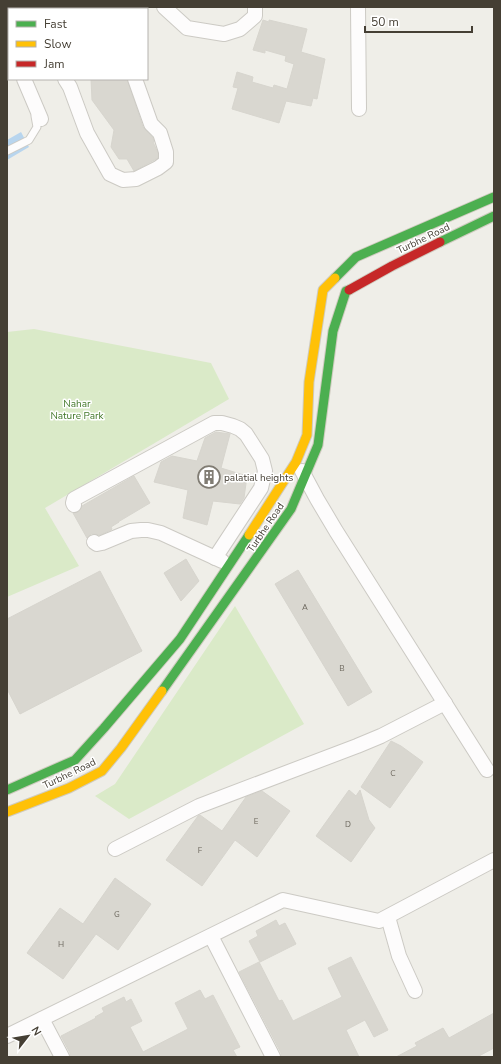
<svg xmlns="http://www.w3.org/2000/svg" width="501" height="1064" viewBox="0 0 501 1064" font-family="'Nunito Sans',sans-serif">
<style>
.green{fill:#daeac8}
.water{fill:#b8d5ee}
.building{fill:#d9d7d0;stroke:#d7d5ce}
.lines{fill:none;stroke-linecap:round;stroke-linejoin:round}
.lane-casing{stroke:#cccac4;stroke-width:9}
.street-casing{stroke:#cccac4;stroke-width:16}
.fast-casing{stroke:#cfcbbf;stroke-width:11}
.slow-casing{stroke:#cfcbbf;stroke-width:11}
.jam-casing{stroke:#cfcbbf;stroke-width:11}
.lane{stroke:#fdfcfc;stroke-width:7}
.street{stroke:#fdfcfc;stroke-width:14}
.fast{stroke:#4caf50;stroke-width:9}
.slow{stroke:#ffc107;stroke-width:9}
.jam{stroke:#c62828;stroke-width:9}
.labels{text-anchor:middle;stroke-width:3;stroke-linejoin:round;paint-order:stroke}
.number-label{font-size:8px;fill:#6b665c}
.street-label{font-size:10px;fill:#453f34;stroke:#fff}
.park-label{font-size:10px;fill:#417728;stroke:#fff}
.poi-label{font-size:10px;fill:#453f34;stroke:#fff;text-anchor:start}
</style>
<rect width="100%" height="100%" fill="#efeee8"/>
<!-- green -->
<g class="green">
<path d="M34 329 211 363 229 399 45 508 79 566 7 597V332Z"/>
<path d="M235 606 304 724 129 819 95 796 115 784Z"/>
</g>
<!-- water -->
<path class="water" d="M21 132 29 147 7 160V140Z"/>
<!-- building -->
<g class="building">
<path d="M263 20 269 22V20L307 29 301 52 325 59 317 99 313 98 311 106 286 101 279 123 232 109 238 88 233 87 237 72 253 77 252 82 273 88 274 85 287 89 294 64 285 61 286 56 265 50V53L253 50Z"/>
<path d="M91 79H127L143 127 153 138 154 142H153L158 153V158L134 171 127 159H119L111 147 114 130 92 100Z"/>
<path d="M216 432 230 434 221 468 247 476 244 498 240 504 213 501 207 525 183 518 188 490 154 482 161 462 172 456 197 461 205 438Z"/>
<path d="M134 476 150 503 118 522H119L111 527 112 529 111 530 100 535 95 534H91L87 538 73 513 78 512 81 509 82 506Z"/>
<path d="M186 559 199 581 181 601 164 573Z"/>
<path d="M298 570 372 692 348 706 275 584Z"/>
<path d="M100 571 142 651 20 714 7 689V619Z"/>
<path d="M391 741 401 746 423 762 390 808 361 787Z"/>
<path d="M349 790 356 796 360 790 369 820 375 828 351 862 316 836Z"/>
<path d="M262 791 290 811 257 857 235 840 202 886 166 860 198 816 200 815 222 831 246 797Z"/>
<path d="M115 878 151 904 118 950 96 934 63 979 27 953 60 908 83 924Z"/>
<path d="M276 920 279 926 285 923 296 944 260 962 249 941 258 936 256 931Z"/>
<path d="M351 957 388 1030 374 1037 365 1020 346 1030 359 1057H281V1053L239 972 259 962 279 1001 282 1000 293 1021 342 997 328 968Z"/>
<path d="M200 990 205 999 213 995 240 1047 233 1050 237 1057H70V1053L61 1036 96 1018 95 1017 104 1012 102 1008 124 997 126 1002 131 999 142 1021 130 1027 143 1052 188 1029 175 1003Z"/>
<path d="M494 1013V1048L477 1057H396L417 1046 415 1043 443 1028 449 1038Z"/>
</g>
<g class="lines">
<!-- lane casing -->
<g class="lane-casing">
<path id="lane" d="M7 151 29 140 37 127 35 116"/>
</g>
<!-- street casing -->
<g class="street-casing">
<g id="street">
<path d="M29 7 31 9"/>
<path d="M109 7V9"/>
<path d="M164 7 187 28 224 34 240 29 255 16V7"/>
<path d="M358 7 359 109"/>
<path d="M7 10 13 7"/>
<path d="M7 38 9 43"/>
<path d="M24 79 41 119"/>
<path d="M65 79 70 87 87 133 110 174 123 180 136 179 158 168 166 162V152L160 133 151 124 135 79"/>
<path d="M302 471 317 499 336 531 487 770"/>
<path d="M74 505 73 503 74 499 214 423H222L233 426 240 429 246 434 262 459 265 471 261 488 215 558"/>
<path d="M94 542 97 544 102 543 131 531 141 530H148L161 533 222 561"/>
<path d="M115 849 199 806 357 746 381 736 445 703"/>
<path d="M388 917 399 956 415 991"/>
<path d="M211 936 273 1057"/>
<path d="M42 1019 62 1057"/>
<path d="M7 1036 283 900 379 921 494 860"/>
</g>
</g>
<!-- fast casing -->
<g class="fast-casing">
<g id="fast">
<path d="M440 242 494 216"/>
<path d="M335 278 356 257 494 197"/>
<path d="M162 691 291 509 318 445 333 331 346 291 349 290"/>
<path d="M7 790 75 760 104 728 180 639 249 535"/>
</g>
</g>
<!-- slow casing -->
<g class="slow-casing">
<g id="slow">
<path d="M249 535 296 462 307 435 309 382 323 290 335 278"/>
<path d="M7 812 69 788 102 771 121 748 162 691"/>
</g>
</g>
<!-- jam casing -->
<g class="jam-casing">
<path id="jam" d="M349 290 392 266 440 242"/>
</g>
<!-- lane -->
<use href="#lane" class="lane"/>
<!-- street -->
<use href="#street" class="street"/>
<!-- fast -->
<use href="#fast" class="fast"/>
<!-- slow -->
<use href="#slow" class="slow"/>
<!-- jam -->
<use href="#jam" class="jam"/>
</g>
<!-- icons -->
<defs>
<g id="building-ring" transform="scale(1.15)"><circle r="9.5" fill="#fff" stroke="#807c73" stroke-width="1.5"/><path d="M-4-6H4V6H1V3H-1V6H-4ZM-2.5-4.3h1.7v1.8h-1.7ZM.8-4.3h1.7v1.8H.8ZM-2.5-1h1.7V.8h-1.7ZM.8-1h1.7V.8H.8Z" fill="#807c73"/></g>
</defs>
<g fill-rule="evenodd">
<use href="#building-ring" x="209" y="477"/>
</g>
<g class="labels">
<!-- number labels -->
<g class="number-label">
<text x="305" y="610">A</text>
<text x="342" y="671">B</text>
<text x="393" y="776">C</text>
<text x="256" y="824">E</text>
<text x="348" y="827">D</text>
<text x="200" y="853">F</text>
<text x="117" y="917">G</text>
<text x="61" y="947">H</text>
</g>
<!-- street labels -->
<g class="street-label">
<text transform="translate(423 238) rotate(-26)" y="4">Turbhe Road</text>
<text transform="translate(265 527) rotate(-56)" y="4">Turbhe Road</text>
<text transform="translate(69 773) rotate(-26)" y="4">Turbhe Road</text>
</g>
<!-- park labels -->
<g class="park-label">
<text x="77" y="407">Nahar<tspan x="77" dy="12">Nature Park</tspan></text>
</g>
<!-- poi labels -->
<g class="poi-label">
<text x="224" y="481">palatial heights</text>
</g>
</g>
<!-- border -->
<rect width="501" height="1064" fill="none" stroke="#453f34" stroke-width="16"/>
<!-- legend -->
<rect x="8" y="8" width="140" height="72" fill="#ffffff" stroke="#b5b2ae"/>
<rect x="16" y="21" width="20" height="6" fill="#4caf50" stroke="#b5b2ae"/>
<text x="44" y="28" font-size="12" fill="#453f34">Fast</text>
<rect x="16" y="41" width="20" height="6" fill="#ffc107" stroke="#b5b2ae"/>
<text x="44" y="48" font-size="12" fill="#453f34">Slow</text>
<rect x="16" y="61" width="20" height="6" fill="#c62828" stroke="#b5b2ae"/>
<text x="44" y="68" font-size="12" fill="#453f34">Jam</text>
<!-- north arrow -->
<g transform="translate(28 1036) rotate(59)" stroke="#ffffff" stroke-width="3" paint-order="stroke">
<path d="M0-3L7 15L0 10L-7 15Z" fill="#453f34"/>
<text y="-6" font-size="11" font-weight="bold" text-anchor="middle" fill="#453f34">N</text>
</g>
<!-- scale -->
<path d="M365 26v6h107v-6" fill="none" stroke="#453f34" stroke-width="2"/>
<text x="371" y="26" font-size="12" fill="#453f34" stroke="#ffffff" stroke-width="3" paint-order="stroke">50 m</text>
</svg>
